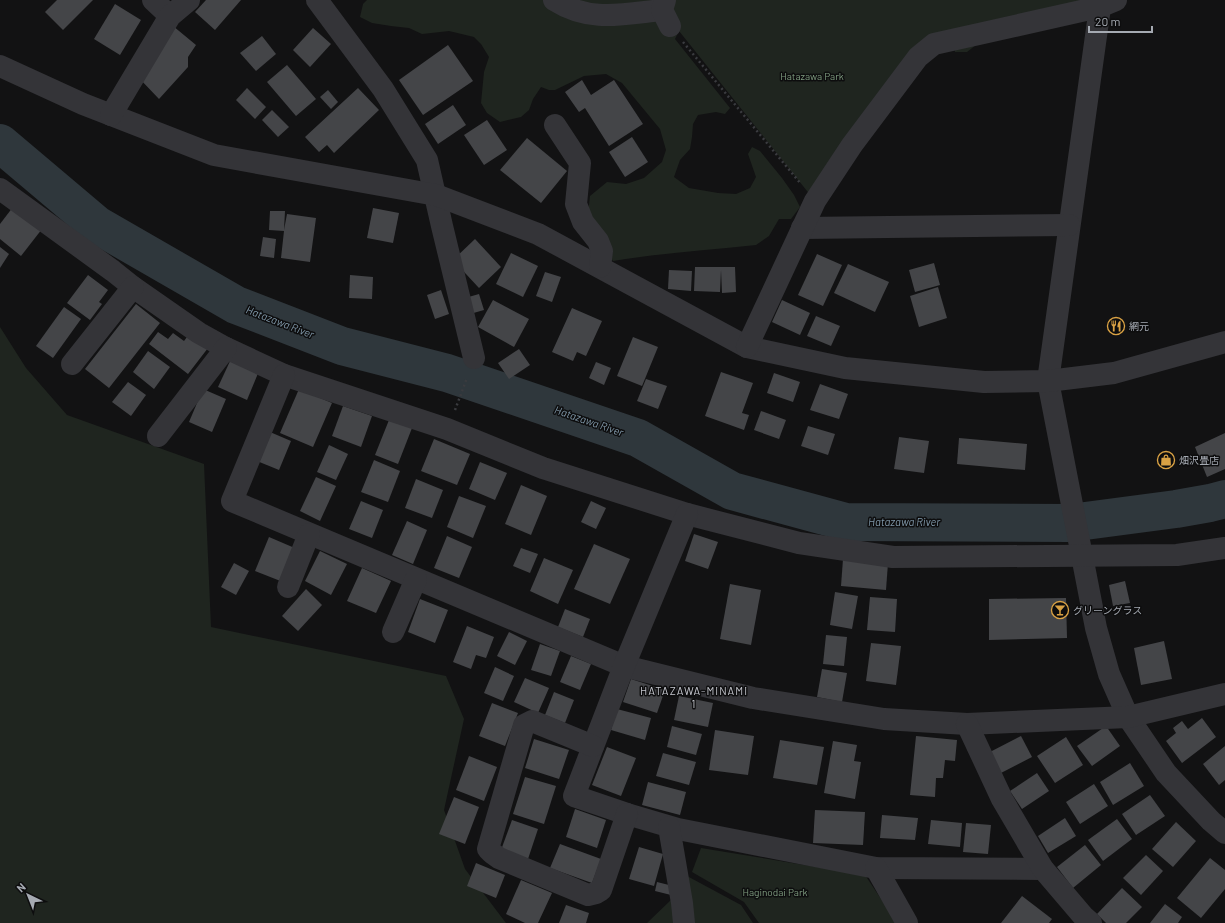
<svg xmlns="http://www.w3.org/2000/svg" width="1225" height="923" viewBox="0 0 1225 923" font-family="Barlow,'Noto Sans JP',sans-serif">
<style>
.green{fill:#1f251f}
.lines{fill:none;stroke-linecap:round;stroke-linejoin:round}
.river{stroke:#2f373c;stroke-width:38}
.building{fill:#444548}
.path{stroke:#3a3b3f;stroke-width:2.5;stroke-dasharray:2 3;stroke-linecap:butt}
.minor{stroke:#343438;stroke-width:22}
.labels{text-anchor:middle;stroke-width:3;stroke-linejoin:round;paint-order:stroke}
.park-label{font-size:10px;fill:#7e9b7f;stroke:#0d0d0e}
.poi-label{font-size:10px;fill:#a5aab2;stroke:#0d0d0e;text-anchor:start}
.water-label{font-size:11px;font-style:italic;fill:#8098a9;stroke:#0d0d0e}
.neighbourhood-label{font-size:11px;letter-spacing:1px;fill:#c6c8cf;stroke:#0d0d0e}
</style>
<rect width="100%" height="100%" fill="#121213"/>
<!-- green -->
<g class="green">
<path d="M367 0H1100L981 41 967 52H955L954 48 918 57 815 201 679 31 675 39 730 108 725 114 716 112 698 115 693 124 692 137 690 149 680 160 674 177 689 188 718 193 736 194 750 188 756 177 748 154 752 147 760 151 782 178 794 195 800 207 791 219H779L769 236 756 245C709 250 660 253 613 261L605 250 588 214 590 196 607 182 626 184 644 178 662 162 666 150 660 129 622 83 606 74 584 76 555 90H549L541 87 533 99 529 110 521 117 500 122 487 113 481 103 484 72 489 57 481 44 474 37 449 31 422 34 409 28 391 26 372 23 360 17 363 4Z"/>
<path d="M0 327 26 368 67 415 204 464 211 627 446 676 464 719 444 810 465 869 506 923H0Z"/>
<path d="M701 848 865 875 897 923H759L744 902 692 872Z"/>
<path d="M687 876 741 905 753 923H647L671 900Z"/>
</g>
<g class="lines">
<!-- river -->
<path class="river" d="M0 143 97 225 236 305 342 346 447 373 638 438 732 491 846 522 1070 523 1176 509 1210 503 1225 499"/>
</g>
<!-- building -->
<g class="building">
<path d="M57 0H93L63 30 45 12Z"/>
<path d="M206 0H241L215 30 195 12Z"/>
<path d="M115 4 141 20 120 55 94 39Z"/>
<path d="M173 26 196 45 188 57V67L159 99 139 78Z"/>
<path d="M313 28 331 44 310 67 293 50Z"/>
<path d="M262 36 276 54 256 71 240 53Z"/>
<path d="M448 45 473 81 423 115 399 80Z"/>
<path d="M287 65 316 99 296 116 267 82Z"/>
<path d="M582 80 591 95 614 80 643 124 609 146 585 108 579 112 565 92Z"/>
<path d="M247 88 266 107 255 119 236 100Z"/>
<path d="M358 88 379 110 334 153 327 145 319 152 305 137Z"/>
<path d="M328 90 338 102 331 109 320 97Z"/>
<path d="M453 105 466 125 438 144 425 124Z"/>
<path d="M272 110 289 127 278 137 262 120Z"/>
<path d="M487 120 507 150 484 165 464 135Z"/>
<path d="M632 137 648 162 625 177 609 152Z"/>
<path d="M527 138 567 171 541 203 500 170Z"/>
<path d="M13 207 42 229 21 256 0 239V224Z"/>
<path d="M373 208 399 213 393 243 367 238Z"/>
<path d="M270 211H285L284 230 287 214 316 218 310 262 281 258 284 231 269 230Z"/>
<path d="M263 237 276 239 274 258 260 256Z"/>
<path d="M475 239 501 267 479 288 453 260Z"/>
<path d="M0 247 9 254 0 268Z"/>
<path d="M511 253 538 266 523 297 496 284Z"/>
<path d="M817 254 842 265 823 306 798 295Z"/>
<path d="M934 263 940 285 915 292 909 270Z"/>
<path d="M848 264 889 282 875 312 834 293Z"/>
<path d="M695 267H735L736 292 722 293 721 270 720 292 694 291Z"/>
<path d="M669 270 692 271 691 291 668 289Z"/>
<path d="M545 272 561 277 552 302 536 296Z"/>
<path d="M88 275 108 290 99 302 102 304 90 320 67 303Z"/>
<path d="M350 275 373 277 372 299 349 298Z"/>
<path d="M938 287 947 318 919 327 910 296Z"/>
<path d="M441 290 449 314 435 319 427 295Z"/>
<path d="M479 294 484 310 470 314 465 298Z"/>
<path d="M493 300 529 319 514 347 478 327Z"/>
<path d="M782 300 810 313 800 335 772 322Z"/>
<path d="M136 304 160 323 109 388 85 369Z"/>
<path d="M64 307 81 319 53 358 36 346Z"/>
<path d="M572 308 602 321 586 356 577 352 573 361 552 352Z"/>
<path d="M816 316 840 326 831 346 807 336Z"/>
<path d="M158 332 168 339 173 333 184 341 190 333 208 348 188 374 149 344Z"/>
<path d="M633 337 658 347 642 386 617 376Z"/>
<path d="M519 349 530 365 509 379 498 363Z"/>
<path d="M148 351 170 367 154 389 133 372Z"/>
<path d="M231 359 259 371 247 400 218 387Z"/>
<path d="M596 362 611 368 604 385 589 378Z"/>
<path d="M721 372 753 383 742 413 749 415 744 430 705 416Z"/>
<path d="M774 373 800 382 793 402 767 393Z"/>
<path d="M646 379 667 386 658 409 637 401Z"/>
<path d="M128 382 146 395 131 416 112 402Z"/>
<path d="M820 384 848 394 839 419 810 410Z"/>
<path d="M203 389 226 399 212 432 189 422Z"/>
<path d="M299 389 332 403 313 447 280 433Z"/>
<path d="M343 406 372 416 361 447 332 436Z"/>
<path d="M761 411 786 420 779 439 754 430Z"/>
<path d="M389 420 412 428 398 464 375 455Z"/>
<path d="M808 426 835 434 828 455 801 446Z"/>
<path d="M270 432 291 441 279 470 257 461Z"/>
<path d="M1225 433V469L1207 477 1195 447Z"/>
<path d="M899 437 929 441 924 473 894 469Z"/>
<path d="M959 438 1027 444 1025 470 957 464Z"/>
<path d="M434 439 470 454 457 485 421 471Z"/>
<path d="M329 445 348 454 336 480 317 472Z"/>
<path d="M374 460 400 471 388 502 361 492Z"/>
<path d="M480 462 507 473 495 500 469 489Z"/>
<path d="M316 477 336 486 320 521 300 511Z"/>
<path d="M416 479 443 490 432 518 405 508Z"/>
<path d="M521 485 547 496 531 535 505 524Z"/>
<path d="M459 496 486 506 473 538 447 527Z"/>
<path d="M361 501 383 510 372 538 349 529Z"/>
<path d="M591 501 606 508 596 529 581 522Z"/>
<path d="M407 521 427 530 413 564 392 555Z"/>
<path d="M694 534 718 542 708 569 685 561Z"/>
<path d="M447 536 472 547 459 578 434 568Z"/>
<path d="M269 537 297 549 283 582 255 571Z"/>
<path d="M594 544 630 559 610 604 574 589Z"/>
<path d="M521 548 538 554 530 573 513 566Z"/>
<path d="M320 551 347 564 331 595 305 581Z"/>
<path d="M544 558 573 570 558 604 530 591Z"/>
<path d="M843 559 888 563 886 590 841 586Z"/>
<path d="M234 563 249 571 236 595 221 587Z"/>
<path d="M362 568 391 581 376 613 347 601Z"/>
<path d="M1125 581 1130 603 1113 606 1109 585Z"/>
<path d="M730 584 761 590 751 645 720 639Z"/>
<path d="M306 589 322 605 298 631 282 616Z"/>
<path d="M835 592 858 596 852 629 830 625Z"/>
<path d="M870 597 897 599 895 632 867 630Z"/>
<path d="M1066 598 1067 638 989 640V599Z"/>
<path d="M420 599 448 610 435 643 408 632Z"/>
<path d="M565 609 590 619 583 637 558 627Z"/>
<path d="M467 626 494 637 486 658 476 655 471 669 453 662Z"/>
<path d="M509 632 527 641 515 665 497 656Z"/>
<path d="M826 635 847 637 844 666 823 664Z"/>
<path d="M1164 641 1172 679 1141 685 1134 648Z"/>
<path d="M871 643 901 646 896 685 866 681Z"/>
<path d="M540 644 560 651 551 676 531 670Z"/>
<path d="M571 656 591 664 580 690 560 682Z"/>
<path d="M495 667 514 676 503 701 484 693Z"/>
<path d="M822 669 847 673 842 702 817 697Z"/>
<path d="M525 678 549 688 538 713 514 702Z"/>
<path d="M631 679 665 690 657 713 623 702Z"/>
<path d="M554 692 574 700 565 723 545 715Z"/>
<path d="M679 696 713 703 708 727 674 720Z"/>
<path d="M492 703 518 713 505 746 479 736Z"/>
<path d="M617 709 651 718 645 740 611 730Z"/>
<path d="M1202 718 1216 737 1182 763 1166 741 1176 733 1173 728 1182 721 1188 729Z"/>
<path d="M672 726 702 734 696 755 667 747Z"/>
<path d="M1106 726 1120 746 1092 766 1077 746Z"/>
<path d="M715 730 754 736 748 775 709 770Z"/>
<path d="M916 736 957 740 955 761 945 760 943 778H936L935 797 910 795Z"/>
<path d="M1021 736 1032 757 999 774 988 753Z"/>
<path d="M1066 737 1083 765 1055 783 1037 756Z"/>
<path d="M534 739 569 750 559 779 525 768Z"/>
<path d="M780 740 824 747 817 785 773 778Z"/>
<path d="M833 741 857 745 854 761 861 762 855 799 824 793Z"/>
<path d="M1225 746V780L1219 785 1203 764Z"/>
<path d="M607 747 636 758 621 796 592 785Z"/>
<path d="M663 753 696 762 689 785 656 776Z"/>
<path d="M469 756 497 767 484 801 456 790Z"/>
<path d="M1130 763 1144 786 1113 805 1100 782Z"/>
<path d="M1037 773 1049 791 1022 809 1010 791Z"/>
<path d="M525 777 556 786 544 824 513 814Z"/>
<path d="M648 782 686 792 680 815 642 805Z"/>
<path d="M1094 784 1108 806 1080 824 1066 802Z"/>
<path d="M1150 795 1165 816 1136 835 1122 814Z"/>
<path d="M454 797 479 807 465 844 439 834Z"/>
<path d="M575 809 606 820 597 848 566 837Z"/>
<path d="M815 810 865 812 863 845 813 843Z"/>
<path d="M882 815 918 818 915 840 880 838Z"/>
<path d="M1065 818 1076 836 1048 853 1038 836Z"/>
<path d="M1117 819 1132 839 1103 861 1088 840Z"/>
<path d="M512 820 538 829 528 859 501 850Z"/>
<path d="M931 820 962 823 960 847 928 844Z"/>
<path d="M1176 822 1196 841 1173 867 1152 849Z"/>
<path d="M966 823 991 825 988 854 963 852Z"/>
<path d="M560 844 601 859 592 883 550 868Z"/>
<path d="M1085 845 1101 865 1073 888 1057 867Z"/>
<path d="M639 847 663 854 654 886 629 879Z"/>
<path d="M1146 855 1163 871 1141 895 1123 878Z"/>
<path d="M1210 858 1225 870V889L1201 918 1177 898Z"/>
<path d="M476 863 505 875 496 898 467 886Z"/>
<path d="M521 880 552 893 538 923H525L506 914Z"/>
<path d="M657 882 673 886 671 895 655 891Z"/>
<path d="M1122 888 1142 907 1126 923H1106L1097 914Z"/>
<path d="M1022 896 1052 919 1049 923H1001Z"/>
<path d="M1165 904 1182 917 1178 923H1150Z"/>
<path d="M566 905 589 913 586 923H559Z"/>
</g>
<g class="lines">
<!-- path -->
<g class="path">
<path d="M683 42 801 184"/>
<path d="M455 410 467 378"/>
</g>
<!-- minor -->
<g class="minor">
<path d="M153 0 170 16"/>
<path d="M317 0 383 89 427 160 442 226 474 358"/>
<path d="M554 0C590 23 623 14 662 10"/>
<path d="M665 0 662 10 670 26"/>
<path d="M1101 0 1048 381 1096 628 1109 674 1128 717 1166 773 1211 821 1225 833"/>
<path d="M0 66 83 104 214 155 436 195 538 234 747 347 845 368 984 382 1048 381 1114 373 1225 342"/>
<path d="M111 115 170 16 189 0"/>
<path d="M555 125 580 163 576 204 583 222 598 241 602 251 600 267"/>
<path d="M0 189 113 271 133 287 199 333 226 348 284 375 447 429 543 468 687 514 799 543 893 557 1177 555 1225 548"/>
<path d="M802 228 1069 225"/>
<path d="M747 347 815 201 852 145 918 57 934 44 1099 7 1116 0"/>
<path d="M72 364 133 287"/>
<path d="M284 375 232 501 624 666 753 698 884 719 967 724 1128 717 1225 694"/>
<path d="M158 436 226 348"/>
<path d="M687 514 624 666 574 796 627 814 678 829 876 868 1043 869"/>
<path d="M288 587 309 534"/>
<path d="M393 632 416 579"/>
<path d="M967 724 1002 799 1043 869 1083 916 1091 923"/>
<path d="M593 746 532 721 524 725 488 849 492 853 499 858 588 895 596 893 601 890 627 814"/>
<path d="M669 827 682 903 684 923"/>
<path d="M876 868 907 923"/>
</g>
</g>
<!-- icons -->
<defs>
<g id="restaurant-ring" transform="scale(0.9)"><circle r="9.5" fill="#0d0d0e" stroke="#daa244" stroke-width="1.5"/><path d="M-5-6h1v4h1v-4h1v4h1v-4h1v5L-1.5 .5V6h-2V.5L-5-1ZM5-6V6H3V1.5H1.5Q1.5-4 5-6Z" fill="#daa244"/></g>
<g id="shop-ring" transform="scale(0.9)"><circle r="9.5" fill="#0d0d0e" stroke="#daa244" stroke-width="1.5"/><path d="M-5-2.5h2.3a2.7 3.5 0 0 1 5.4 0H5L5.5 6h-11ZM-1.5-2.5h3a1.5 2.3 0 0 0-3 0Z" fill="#daa244"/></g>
<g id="bar-ring" transform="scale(0.9)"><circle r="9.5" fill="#0d0d0e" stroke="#daa244" stroke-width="1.5"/><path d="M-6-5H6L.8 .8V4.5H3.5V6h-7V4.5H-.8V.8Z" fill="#daa244"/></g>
</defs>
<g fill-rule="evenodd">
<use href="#restaurant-ring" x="1116" y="326"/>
<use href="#shop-ring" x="1166" y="460"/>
<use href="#bar-ring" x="1060" y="610"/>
</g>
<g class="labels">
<!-- park labels -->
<g class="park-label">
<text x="812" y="80">Hatazawa Park</text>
<text x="775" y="896">Haginodai Park</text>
</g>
<!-- poi labels -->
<g class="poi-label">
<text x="1129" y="330">網元</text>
<text x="1179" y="464">畑沢畳店</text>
<text x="1073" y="614">グリーングラス</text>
</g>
<!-- water labels -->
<g class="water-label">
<text transform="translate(280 322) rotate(21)" y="4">Hatazawa River</text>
<text transform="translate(589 421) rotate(19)" y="4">Hatazawa River</text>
<text x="904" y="526">Hatazawa River</text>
</g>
<!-- neighbourhood labels -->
<g class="neighbourhood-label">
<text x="694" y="695">HATAZAWA-MINAMI<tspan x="694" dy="13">1</tspan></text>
</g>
</g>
<!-- north arrow -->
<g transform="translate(28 895) rotate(317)" stroke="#0d0d0e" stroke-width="3" paint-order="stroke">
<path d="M0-3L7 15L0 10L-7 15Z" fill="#a5aab2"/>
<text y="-6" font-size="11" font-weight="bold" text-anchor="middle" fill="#a5aab2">N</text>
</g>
<!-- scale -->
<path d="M1089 26v6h63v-6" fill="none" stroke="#a5aab2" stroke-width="2"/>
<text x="1095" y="26" font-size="12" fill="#a5aab2" stroke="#0d0d0e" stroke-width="3" paint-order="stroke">20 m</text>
</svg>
